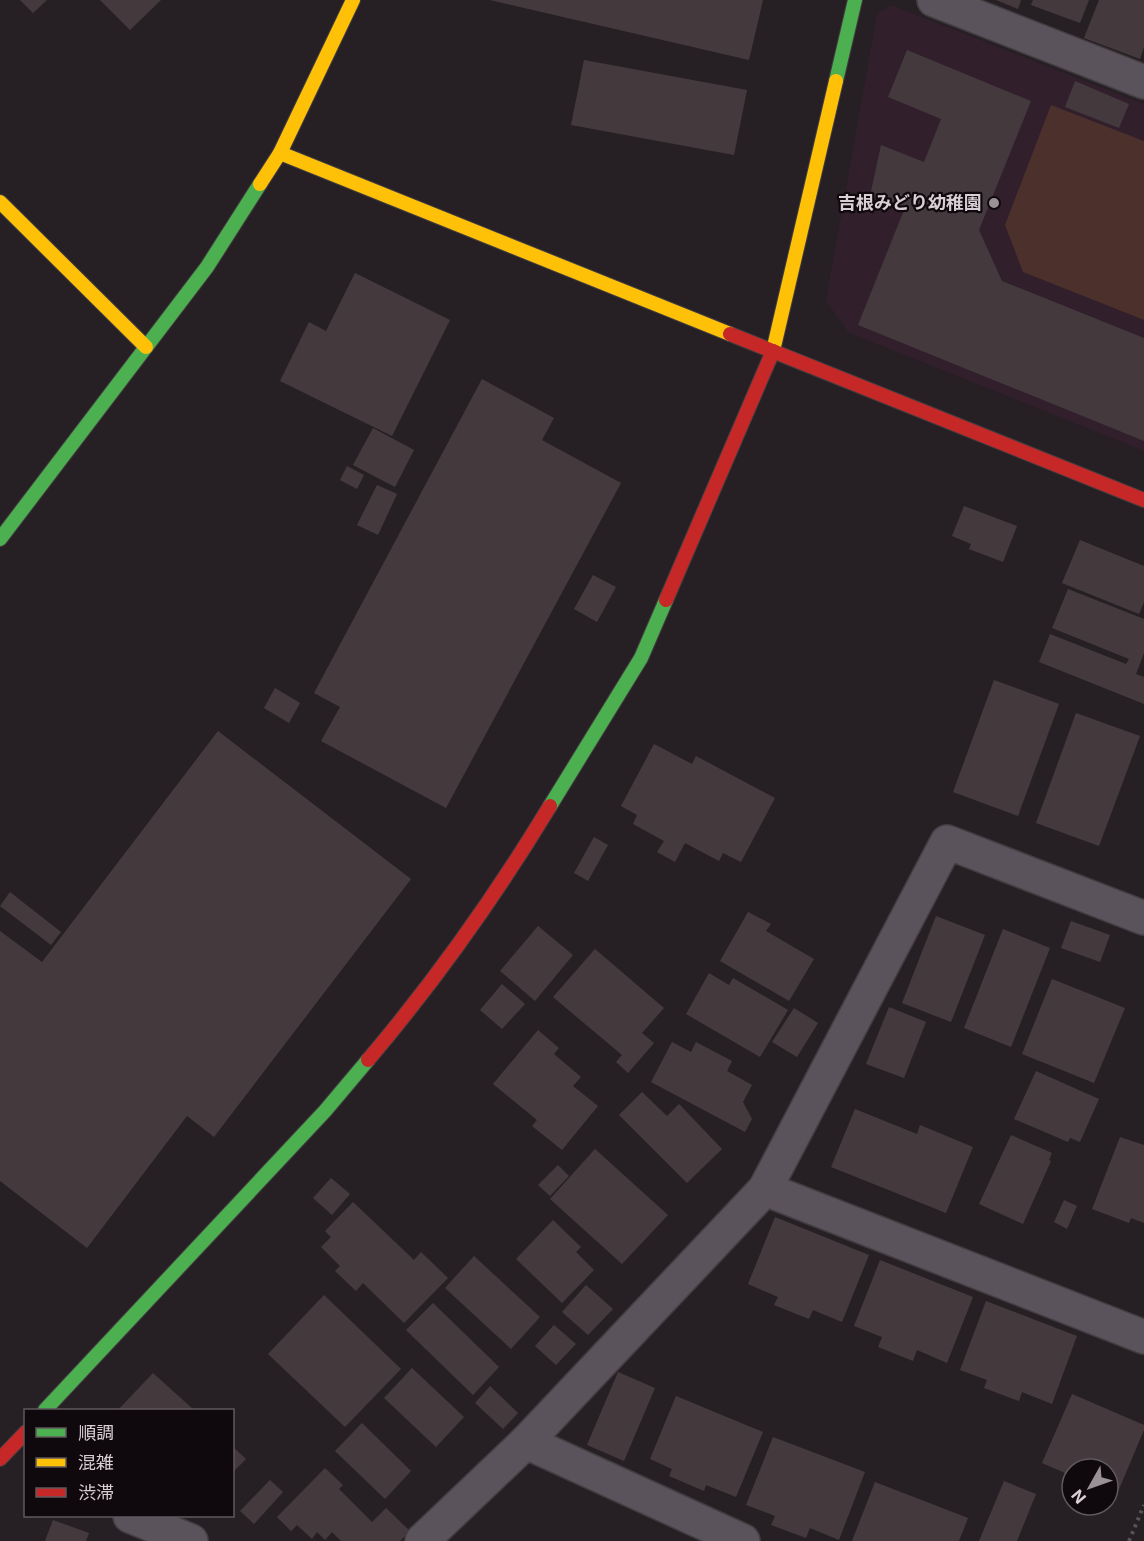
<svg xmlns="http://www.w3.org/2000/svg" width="1144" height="1541" viewBox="0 0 1144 1541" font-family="Inter,'Noto Sans JP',sans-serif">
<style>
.built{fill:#311f2b}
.green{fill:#4c302c}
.building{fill:#443a3e}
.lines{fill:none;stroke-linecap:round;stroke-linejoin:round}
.street-casing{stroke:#423d40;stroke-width:36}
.fast-casing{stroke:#423d40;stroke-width:16}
.slow-casing{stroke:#423d40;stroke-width:16}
.jam-casing{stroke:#423d40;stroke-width:16}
.path{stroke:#575158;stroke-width:4;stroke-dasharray:3 4.5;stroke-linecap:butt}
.street{stroke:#5b535c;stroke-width:33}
.fast{stroke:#4caf50;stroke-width:14}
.slow{stroke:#ffc107;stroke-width:14}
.jam{stroke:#c62828;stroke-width:14}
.poi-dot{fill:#9a9197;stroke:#0f090d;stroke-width:2}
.labels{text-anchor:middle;stroke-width:4.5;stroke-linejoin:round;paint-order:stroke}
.poi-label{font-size:18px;font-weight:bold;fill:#d8ced4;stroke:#0f090d;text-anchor:end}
</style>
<rect width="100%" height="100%" fill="#262025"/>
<!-- built -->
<path class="built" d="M891 5 1144 104V451L849 333 826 301 877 14Z"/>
<!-- green -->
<path class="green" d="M1051 105 1144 141V320L1023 272 1005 225Z"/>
<!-- building -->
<g class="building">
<path d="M20 0H47L33 13Z"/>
<path d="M100 0H161L130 30Z"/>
<path d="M490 0H763L749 60Z"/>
<path d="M996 0H1021L1018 9Z"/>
<path d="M1033 0H1089L1080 23 1031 5Z"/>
<path d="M1099 0H1144V47L1140 59 1084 38Z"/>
<path d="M907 50 1031 101 979 230 1002 281 1144 338V441L858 325 904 210 870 196 881 145 924 162 941 119 888 97Z"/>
<path d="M584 60 747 90 734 155 571 125Z"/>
<path d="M1075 81 1129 104 1119 128 1065 107Z"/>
<path d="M355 273 450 320 392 436 280 381 309 322 326 331Z"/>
<path d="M482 379 554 418 542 440 621 483 446 808 321 741 340 707 314 693Z"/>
<path d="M373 428 414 450 395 487 353 465Z"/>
<path d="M347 466 364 475 357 489 340 480Z"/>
<path d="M377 485 397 494 378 535 357 525Z"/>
<path d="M964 506 1017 526 1003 562 969 549 971 544 952 536Z"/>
<path d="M1080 540 1144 566V602L1139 614 1062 583Z"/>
<path d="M593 575 616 587 597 622 574 609Z"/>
<path d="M1068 589 1144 619V653L1136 674 1144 677V704L1039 662 1050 634 1126 664 1129 659 1052 628Z"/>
<path d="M994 680 1059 704 1018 816 953 792Z"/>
<path d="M275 688 300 703 289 723 264 708Z"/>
<path d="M1076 713 1140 736 1099 846 1036 823Z"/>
<path d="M218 731 411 879 214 1137 187 1116 87 1248 0 1181V931L42 962Z"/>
<path d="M654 744 692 764 696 756 775 798 741 862 723 853 719 861 685 843 675 862 657 852 664 841 633 824 637 815 621 806Z"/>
<path d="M594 837 608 845 588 881 574 873Z"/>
<path d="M10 892 61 932 51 945 0 906Z"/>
<path d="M748 912 771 924 766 931 814 959 789 1001 720 961Z"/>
<path d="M936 916 985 935 951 1022 902 1003Z"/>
<path d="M1071 921 1110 935 1100 962 1061 948Z"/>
<path d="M538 926 573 955 535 1001 500 971Z"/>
<path d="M1003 929 1050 948 1011 1047 964 1028Z"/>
<path d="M595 949 664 1008 642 1033 654 1043 628 1073 616 1062 622 1055 553 997Z"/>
<path d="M709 973 729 985 733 978 788 1010 760 1057 686 1014Z"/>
<path d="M1052 979 1125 1008 1094 1083 1022 1054Z"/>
<path d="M502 984 525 1004 502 1029 480 1010Z"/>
<path d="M889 1007 926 1022 904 1078 866 1064Z"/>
<path d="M794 1008 818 1023 797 1057 772 1042Z"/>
<path d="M538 1030 559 1048 554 1054 581 1077 573 1086 598 1106 562 1150 532 1126 537 1120 493 1084Z"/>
<path d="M672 1042 691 1052 696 1042 732 1061 727 1071 752 1085 743 1102 752 1119 745 1132 651 1082Z"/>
<path d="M1036 1071 1099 1099 1080 1142 1070 1138 1068 1142 1014 1119Z"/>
<path d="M642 1092 667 1116 679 1104 722 1149 687 1183 619 1115Z"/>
<path d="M855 1109 917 1134 920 1125 973 1147 946 1213 831 1167Z"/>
<path d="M1011 1135 1052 1153 1049 1160 1051 1161 1023 1224 979 1204Z"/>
<path d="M1120 1137 1144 1145V1223L1131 1218 1129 1223 1092 1209Z"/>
<path d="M595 1149 668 1215 622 1264 550 1199Z"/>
<path d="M558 1165 569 1176 550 1196 538 1185Z"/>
<path d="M331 1178 350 1194 332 1215 313 1198Z"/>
<path d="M1064 1200 1077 1206 1067 1229 1054 1222Z"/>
<path d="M353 1202 414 1260 421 1252 448 1278 404 1323 363 1283 356 1291 335 1271 340 1266 321 1247 331 1237 325 1231Z"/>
<path d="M775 1217 869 1255 842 1322 813 1310 809 1319 774 1305 778 1297 748 1284Z"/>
<path d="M553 1220 581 1247 576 1252 594 1270 562 1303 516 1259Z"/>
<path d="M474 1256 540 1317 511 1349 445 1288Z"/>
<path d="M880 1260 973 1297 947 1363 917 1350 913 1361 878 1347 882 1337 854 1326Z"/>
<path d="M586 1285 613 1309 588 1335 562 1312Z"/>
<path d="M324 1295 401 1369 345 1427 268 1354Z"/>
<path d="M986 1301 1077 1336 1052 1404 1022 1392 1019 1401 984 1388 987 1380 960 1370Z"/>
<path d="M433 1303 499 1367 473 1395 406 1330Z"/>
<path d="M554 1325 576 1344 556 1365 535 1346Z"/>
<path d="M412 1368 464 1417 436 1447 384 1398Z"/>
<path d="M618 1372 655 1388 624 1461 587 1445Z"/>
<path d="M153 1373 194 1410H118Z"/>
<path d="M490 1386 518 1413 503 1429 475 1403Z"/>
<path d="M1072 1394 1144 1425V1430L1117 1494 1108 1491V1469H1072V1476L1042 1463Z"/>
<path d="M676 1396 763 1432 736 1497 706 1485 704 1491 669 1476 672 1469 650 1459Z"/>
<path d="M362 1423 411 1471 385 1499 335 1451Z"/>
<path d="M773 1437 865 1472 839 1540 810 1528 806 1538 771 1525 775 1516 746 1505Z"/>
<path d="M232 1446 246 1459 232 1473Z"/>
<path d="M325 1468 343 1485 339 1489 372 1522 386 1508 410 1531 400 1541H341L332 1532 325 1540 317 1532 312 1539 297 1525 291 1531 277 1517Z"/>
<path d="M270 1480 283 1492 254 1524 240 1511Z"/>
<path d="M1004 1481 1036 1494 1017 1541H979Z"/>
<path d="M875 1482 968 1518 959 1541H852Z"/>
<path d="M53 1520 89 1533 86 1541H45Z"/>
</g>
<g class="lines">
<!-- street casing -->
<g class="street-casing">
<g id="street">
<path d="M934 0 1144 82"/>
<path d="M765 1189 1144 1337"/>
<path d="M526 1442 743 1541"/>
<path d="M130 1516 191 1541"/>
<path d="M422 1541 526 1442 765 1189 947 842 1144 918"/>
</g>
</g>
<!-- fast casing -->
<g class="fast-casing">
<g id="fast">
<path d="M836 81 855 0"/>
<path d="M0 539 207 267 260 184"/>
<path d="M550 806 641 658 666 600"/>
<path d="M45 1410 325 1111 368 1060"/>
</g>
</g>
<!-- slow casing -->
<g class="slow-casing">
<g id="slow">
<path d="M280 153 730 334"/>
<path d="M260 184 280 153 353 0"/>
<path d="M0 202 146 347"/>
<path d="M773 351 836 81"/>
</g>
</g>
<!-- jam casing -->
<g class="jam-casing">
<g id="jam">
<path d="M730 334 1144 500"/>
<path d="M666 600 773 351"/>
<path d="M368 1060C435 981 496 895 550 806"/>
<path d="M0 1459 26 1432"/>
</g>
</g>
<!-- path -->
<path class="path" d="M1129 1541 1144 1505"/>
<!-- street -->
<use href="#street" class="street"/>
<!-- fast -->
<use href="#fast" class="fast"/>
<!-- slow -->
<use href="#slow" class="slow"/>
<!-- jam -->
<use href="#jam" class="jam"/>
</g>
<!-- markers -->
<circle class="poi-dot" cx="994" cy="203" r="6"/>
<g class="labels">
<!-- poi labels -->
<g class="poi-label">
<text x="982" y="209">吉根みどり幼稚園</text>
</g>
</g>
<!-- legend -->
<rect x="24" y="1409" width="210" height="108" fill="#0f090d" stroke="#5f585d" stroke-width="1.5"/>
<rect x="36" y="1428" width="30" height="9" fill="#4caf50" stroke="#5f585d" stroke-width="1.5"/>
<text x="78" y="1439" font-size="18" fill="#d8ced4">順調</text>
<rect x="36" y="1458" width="30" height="9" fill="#ffc107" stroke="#5f585d" stroke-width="1.5"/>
<text x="78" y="1469" font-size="18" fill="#d8ced4">混雑</text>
<rect x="36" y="1488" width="30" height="9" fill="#c62828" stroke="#5f585d" stroke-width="1.5"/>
<text x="78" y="1499" font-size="18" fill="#d8ced4">渋滞</text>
<!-- north arrow -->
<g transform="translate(1090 1487) rotate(230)"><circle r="28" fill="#0f090d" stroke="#5f585d" stroke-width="1.5"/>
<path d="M0-4.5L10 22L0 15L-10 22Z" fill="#9a9197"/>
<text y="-9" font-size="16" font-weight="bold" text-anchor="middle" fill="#d8ced4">N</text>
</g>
</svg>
